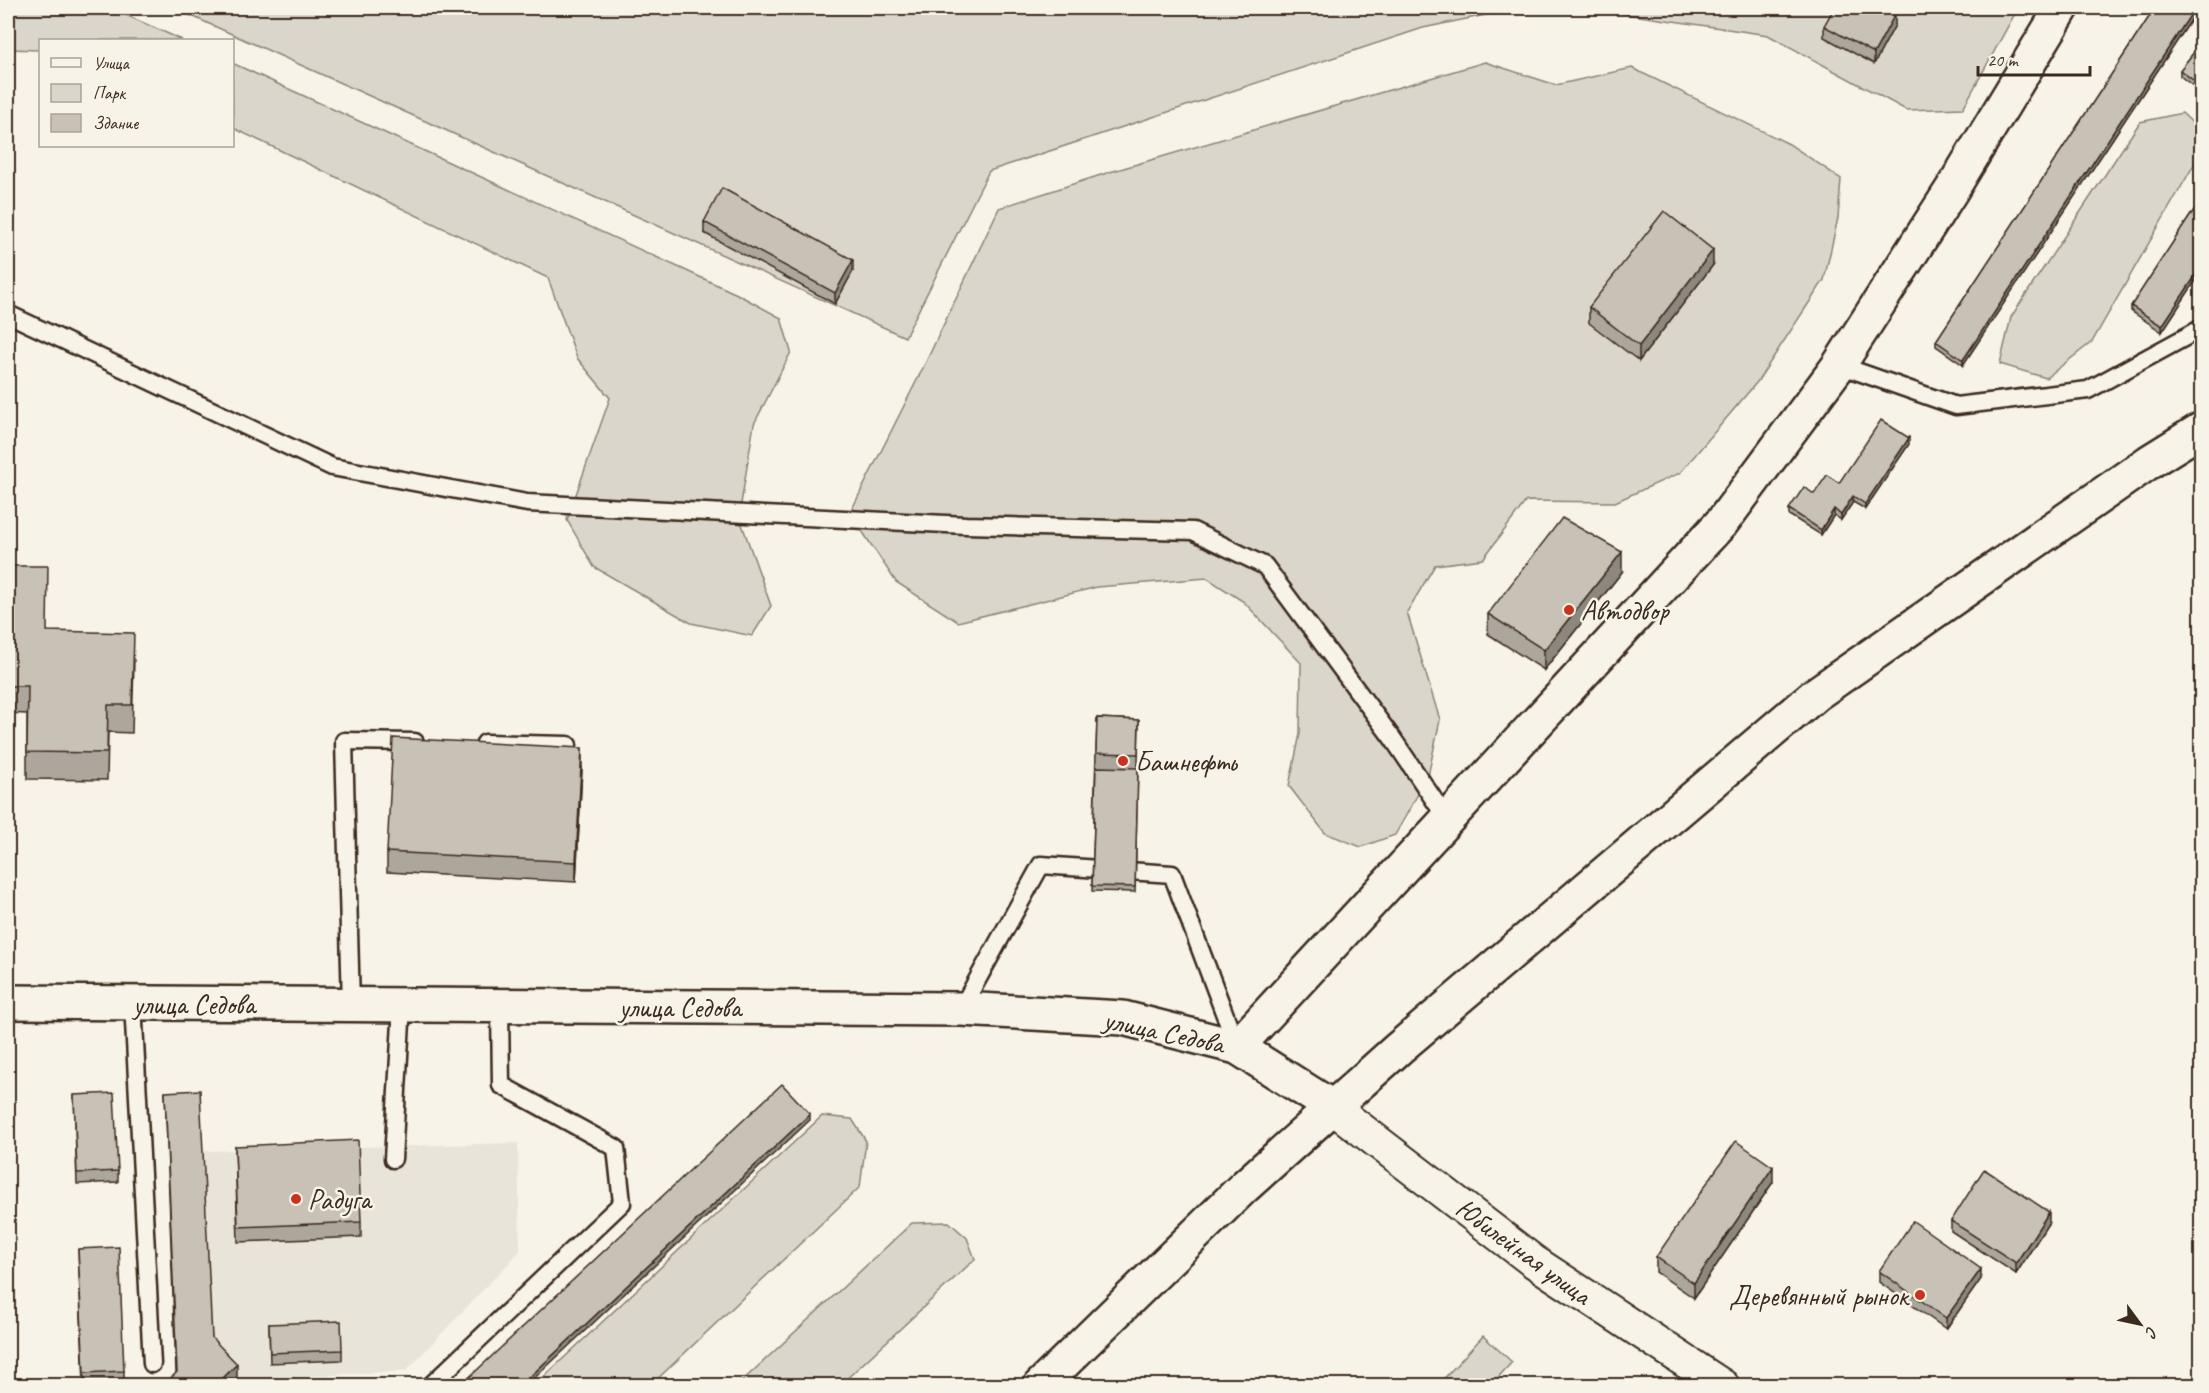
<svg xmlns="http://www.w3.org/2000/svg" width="2209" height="1393" viewBox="0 0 2209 1393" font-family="Caveat,sans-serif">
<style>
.built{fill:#e9e4d9}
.green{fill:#dbd6cb;stroke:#8b8074;stroke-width:1.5}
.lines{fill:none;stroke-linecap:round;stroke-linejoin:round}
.service-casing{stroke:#3b2a1e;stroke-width:21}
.minor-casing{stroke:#3b2a1e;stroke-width:36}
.tertiary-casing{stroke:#3b2a1e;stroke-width:38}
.secondary-casing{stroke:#3b2a1e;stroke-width:38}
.primary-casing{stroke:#3b2a1e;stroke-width:38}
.service{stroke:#f7f3e8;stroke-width:16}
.minor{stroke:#f7f3e8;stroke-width:32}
.tertiary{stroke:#f7f3e8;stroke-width:33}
.secondary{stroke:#f7f3e8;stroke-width:33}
.primary{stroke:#f7f3e8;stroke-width:33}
.wall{fill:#aca69d;stroke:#3b2a1e;stroke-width:1.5}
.shaded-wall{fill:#8c877f;stroke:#3b2a1e;stroke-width:1.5}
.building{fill:#c8c1b6;stroke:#3b2a1e;stroke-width:1.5}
.poi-dot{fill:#c8321e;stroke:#f7f3e8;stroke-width:2}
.labels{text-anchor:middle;stroke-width:5;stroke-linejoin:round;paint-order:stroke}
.poi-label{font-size:28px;fill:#3b2a1e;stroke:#f7f3e8;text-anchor:start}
.street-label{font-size:28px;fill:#3b2a1e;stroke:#f7f3e8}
</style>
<rect width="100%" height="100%" fill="#f7f3e8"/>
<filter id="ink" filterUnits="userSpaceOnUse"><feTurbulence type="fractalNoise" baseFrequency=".0167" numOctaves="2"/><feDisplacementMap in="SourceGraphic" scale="12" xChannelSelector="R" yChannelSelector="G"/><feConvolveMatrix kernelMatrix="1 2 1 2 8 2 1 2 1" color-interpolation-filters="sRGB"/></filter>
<g filter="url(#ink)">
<!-- built -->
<path class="built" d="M518 1143 520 1251 406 1371 237 1380 212 1354 203 1151Z"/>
<!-- green -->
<g class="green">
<path d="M8 8H110L182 40H40V50L8 49Z"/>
<path d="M174 8H1519L1423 28 989 171 905 337Z"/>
<path d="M1585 8H2018L1963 108 1906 110 1768 35Z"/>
<path d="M1485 62 1556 85 1632 68 1789 144 1841 179 1838 218 1824 280 1757 382 1680 473 1615 502 1526 501 1483 559 1435 565 1407 612 1440 720 1428 776 1395 835 1361 847 1325 833 1289 786 1300 734 1301 663 1244 602 1207 578 1097 587 958 622 896 582 850 513 924 366 999 208 1110 172Z"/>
<path d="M232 63 737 294 781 318 791 352 754 424 739 516 771 606 752 636 691 623 594 567 567 520 610 398 577 358 548 278 233 128Z"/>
<path d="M2182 113 2201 131 2196 161 2092 342 2046 378 2000 364 2011 317 2140 122Z"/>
<path d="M822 1116 852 1119 866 1141 860 1187 651 1385H535Z"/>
<path d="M949 1222 967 1238 975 1259 840 1385H738L912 1223Z"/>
<path d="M1483 1336 1512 1362 1491 1385H1438Z"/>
</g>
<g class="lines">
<!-- service casing -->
<g class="service-casing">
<g id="service">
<path d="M8 314 332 467 527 503 966 525 1193 531 1265 566 1393 739 1447 819"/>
<path d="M1839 365 1956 406 2088 390 2202 328"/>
<path d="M485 743 568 745"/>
<path d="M133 1003 152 1364"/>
<path d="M351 1005 344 741 415 742"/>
<path d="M961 1009 1041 865 1172 874 1237 1047"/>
<path d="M393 1159 402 1005"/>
<path d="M430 1386 622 1203 616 1148 501 1085 500 1006"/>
</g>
</g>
<!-- minor casing -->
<g class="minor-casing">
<path id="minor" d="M1332 1107 1533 1261 1723 1386"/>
</g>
<!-- tertiary casing -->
<g class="tertiary-casing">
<path id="tertiary" d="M1237 1047 1723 521 1839 365 1951 191 2062 8"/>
</g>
<!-- secondary casing -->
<g class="secondary-casing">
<path id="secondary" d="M8 1002 961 1009 1123 1018 1237 1047 1332 1107"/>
</g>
<!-- primary casing -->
<g class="primary-casing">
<path id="primary" d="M1040 1386 1244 1187 1399 1048 1816 694 2149 462 2202 429"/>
</g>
<!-- service -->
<use href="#service" class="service"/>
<!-- minor -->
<use href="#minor" class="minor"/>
<!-- tertiary -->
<use href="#tertiary" class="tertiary"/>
<!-- secondary -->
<use href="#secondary" class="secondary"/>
<!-- primary -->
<use href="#primary" class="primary"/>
</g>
<!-- wall -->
<g class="wall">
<path d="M2155 8H2199L1963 365 1936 346V341Z"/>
<path d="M1895 25 1874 64 1824 37V26Z"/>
<path d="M2202 42V93L2180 76V70Z"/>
<path d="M2202 198V271L2162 332 2131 311V306Z"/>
<path d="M704 222 853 271 835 304 704 233Z"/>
<path d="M1713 265 1639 361 1589 323V307Z"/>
<path d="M1909 444 1865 509 1853 502 1841 520 1834 515 1821 535 1789 515V509L1839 483Z"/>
<path d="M8 566 47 631 134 660 132 733 108 732 107 780 27 779V714L8 713Z"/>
<path d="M1622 572 1544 670 1488 634V614Z"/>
<path d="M1097 718 1139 720 1135 892 1092 891Z"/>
<path d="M582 768 576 882 387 872V852Z"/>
<path d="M165 1092 212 1338 237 1380 176 1373Z"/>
<path d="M74 1095 118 1171V1182L77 1184Z"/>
<path d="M235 1146 361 1222V1237L238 1242Z"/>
<path d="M1773 1182 1694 1298 1656 1272V1257Z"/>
<path d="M1951 1221 2049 1222 2016 1274 1951 1231Z"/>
<path d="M78 1249 124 1371V1382L84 1384Z"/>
<path d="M1879 1271 1981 1279 1946 1329 1879 1282Z"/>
<path d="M269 1324 342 1350V1360L270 1363Z"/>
</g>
<!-- shaded-wall -->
<g class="shaded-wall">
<path d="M2195 8H2199L1963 365V360Z"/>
<path d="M1895 14V25L1874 64V53Z"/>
<path d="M1713 250V265L1639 361V346Z"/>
<path d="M853 260V271L835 304V293Z"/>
<path d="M2202 266V271L2162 332V326Z"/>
<path d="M1909 438V444L1865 509V504Z"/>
<path d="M1853 496V502L1841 520V515Z"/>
<path d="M1834 509V515L1821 535V530Z"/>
<path d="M1622 552V572L1544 670V650Z"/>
<path d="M582 748V768L576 882V862Z"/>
<path d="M810 1114V1120L526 1386H520Z"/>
<path d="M1773 1167V1182L1694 1298V1283Z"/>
<path d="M2049 1212V1222L2016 1274V1263Z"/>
<path d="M1981 1269V1279L1946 1329V1318Z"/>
<path d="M237 1364V1380L231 1386H215Z"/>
</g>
<!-- building -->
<g class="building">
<path d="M1834 8H1883L1895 14 1874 53 1824 26Z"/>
<path d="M2155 8H2195L1963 360 1936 341Z"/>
<path d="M2202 42V87L2180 70Z"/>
<path d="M722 188 853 260 835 293 704 222Z"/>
<path d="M2202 198V266L2162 326 2131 306Z"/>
<path d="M1664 211 1713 250 1639 346 1589 307Z"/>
<path d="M1881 420 1909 438 1865 504 1853 496 1841 515 1834 509 1821 530 1789 509 1804 487 1814 494 1827 475 1839 483Z"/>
<path d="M1562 518 1622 552 1544 650 1488 614Z"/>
<path d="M8 566H48L47 631 134 633 132 705H108L107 753 27 752 28 686H8Z"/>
<path d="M1097 718 1139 720 1138 754 1096 753Z"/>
<path d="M393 738 582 748 576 862 387 852Z"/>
<path d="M1096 767 1138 768 1135 887 1092 886Z"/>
<path d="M782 1084 810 1114 520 1386H460Z"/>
<path d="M200 1090 212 1338 237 1364 215 1386H163L177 1372 165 1092Z"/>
<path d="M114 1093 118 1171 77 1173 74 1095Z"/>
<path d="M358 1140 361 1222 238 1227 235 1146Z"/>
<path d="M1736 1141 1773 1167 1694 1283 1656 1257Z"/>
<path d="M1984 1169 2049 1212 2016 1263 1951 1221Z"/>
<path d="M1913 1221 1981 1269 1946 1318 1879 1271Z"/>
<path d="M119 1247 124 1371 84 1373 78 1249Z"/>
<path d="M341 1321 342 1350 270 1353 269 1324Z"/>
<path d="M281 1379 287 1386H275Z"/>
</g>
</g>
<!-- markers -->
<g class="poi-dot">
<circle cx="1569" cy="610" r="6"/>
<circle cx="1123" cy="761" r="6"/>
<circle cx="296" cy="1199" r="6"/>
<circle cx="1920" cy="1295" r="6"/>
</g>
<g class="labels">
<!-- poi labels -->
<g class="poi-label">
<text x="1581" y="620">Автодвор</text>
<text x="1135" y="771">Башнефть</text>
<text x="308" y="1209">Радуга</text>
<text x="1908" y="1305" text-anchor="end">Деревянный рынок</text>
</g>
<!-- street labels -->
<g class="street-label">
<text x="194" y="1014">улица Седова</text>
<text x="680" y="1017">улица Седова</text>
<text transform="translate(1164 1031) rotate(12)" y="10">улица Седова</text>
<text transform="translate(1524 1251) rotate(36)" y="10">Юбилейная улица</text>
</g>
</g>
<!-- margin -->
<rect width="2209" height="1393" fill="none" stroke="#f7f3e8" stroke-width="30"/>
<rect x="15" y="15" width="2179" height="1363" fill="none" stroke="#3b2a1e" stroke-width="2" filter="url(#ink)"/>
<!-- legend -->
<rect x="39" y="39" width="195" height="108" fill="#f7f3e8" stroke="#aca397" stroke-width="1.5"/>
<rect x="51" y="58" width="30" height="9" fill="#f7f3e8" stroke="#aca397" stroke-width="1.5"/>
<text x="93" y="69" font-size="18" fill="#3b2a1e">Улица</text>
<rect x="51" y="84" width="30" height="18" fill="#dbd6cb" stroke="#aca397" stroke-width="1.5"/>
<text x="93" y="99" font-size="18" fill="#3b2a1e">Парк</text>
<rect x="51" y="114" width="30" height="18" fill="#c8c1b6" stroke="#aca397" stroke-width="1.5"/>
<text x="93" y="129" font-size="18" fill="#3b2a1e">Здание</text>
<!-- north arrow -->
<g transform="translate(2140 1324) rotate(123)" stroke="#f7f3e8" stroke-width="4.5" paint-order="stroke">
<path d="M0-4.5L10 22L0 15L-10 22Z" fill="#3b2a1e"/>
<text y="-9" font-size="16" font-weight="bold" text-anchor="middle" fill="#3b2a1e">С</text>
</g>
<!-- scale -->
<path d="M1978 66v9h112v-9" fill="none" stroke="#3b2a1e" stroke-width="3"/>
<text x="1987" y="66" font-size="18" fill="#3b2a1e" stroke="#f7f3e8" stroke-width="4.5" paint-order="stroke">20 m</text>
</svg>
